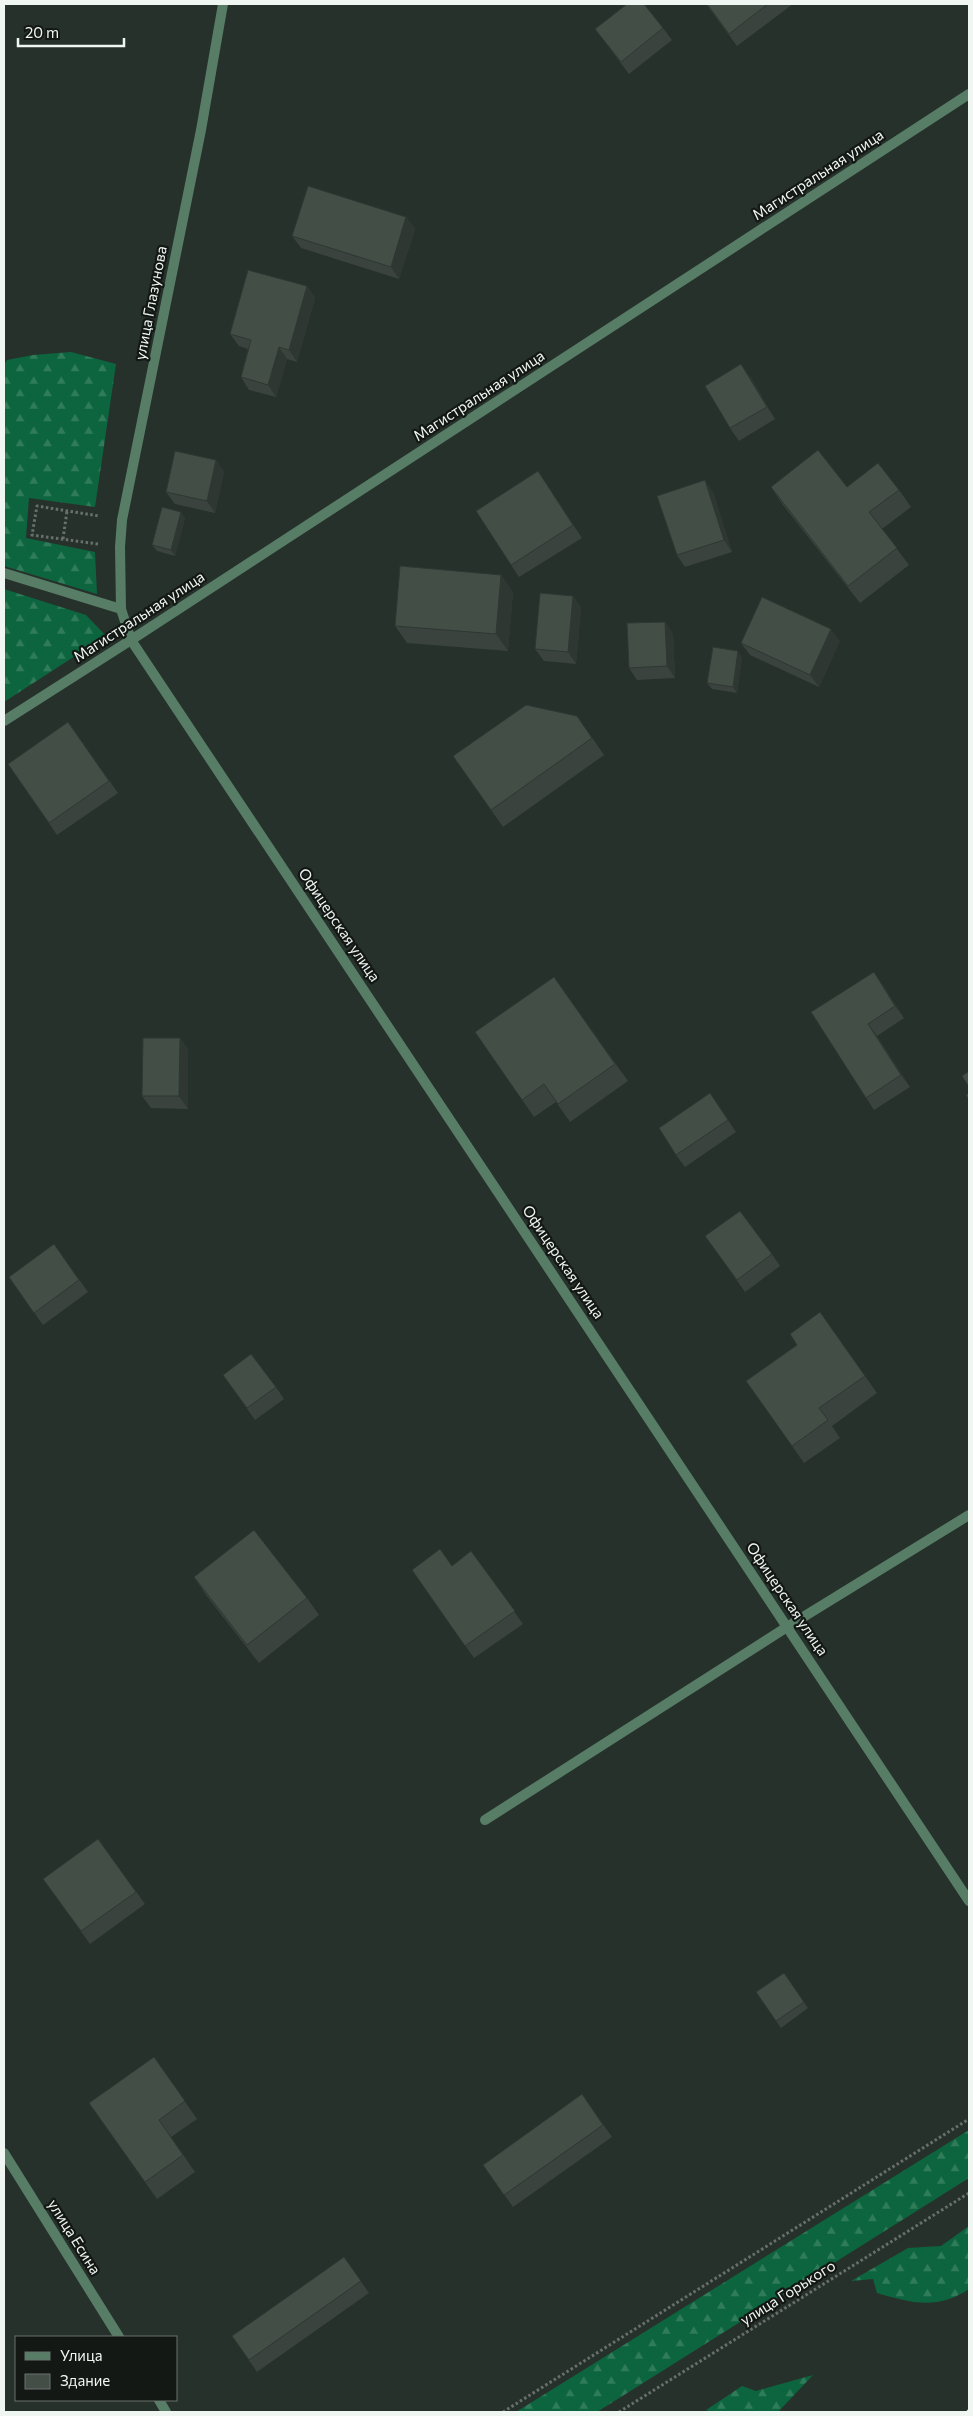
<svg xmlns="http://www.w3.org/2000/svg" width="973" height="2416" viewBox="0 0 973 2416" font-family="Commissioner,sans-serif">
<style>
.forest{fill:url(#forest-firs)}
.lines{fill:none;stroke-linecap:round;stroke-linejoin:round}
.path{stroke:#68706b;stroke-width:3;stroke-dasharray:2.5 2.5;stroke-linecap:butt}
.service{stroke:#577d66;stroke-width:10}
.minor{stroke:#577d66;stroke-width:10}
.tertiary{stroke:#577d66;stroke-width:10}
.rail{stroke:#dbe2de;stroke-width:4;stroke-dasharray:10 5;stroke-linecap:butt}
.wall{fill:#3a433d}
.shaded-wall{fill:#2f3732}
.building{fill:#434e47;stroke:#2f3732}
.labels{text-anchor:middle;stroke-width:4.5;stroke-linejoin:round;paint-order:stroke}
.street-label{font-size:15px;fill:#f0f6f2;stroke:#131815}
</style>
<defs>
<pattern id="forest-firs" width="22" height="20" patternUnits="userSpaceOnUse" patternTransform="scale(1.25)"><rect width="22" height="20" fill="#0c653e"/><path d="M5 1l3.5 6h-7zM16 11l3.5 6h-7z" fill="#307c5a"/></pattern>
</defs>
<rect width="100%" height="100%" fill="#27312b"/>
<!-- forest -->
<g class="forest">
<path d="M71 352 116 364 95 507 29 498 26 538 95 552 97 594 4 566V365L7 360 33 355Z"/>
<path d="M4 589 86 615 106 636 4 702Z"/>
<path d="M969 2130V2178L597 2412H516Z"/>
<path d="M969 2226V2289C938 2310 911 2303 877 2293L873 2279 851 2281 908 2248 941 2246Z"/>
<path d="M813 2375 778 2412H713L706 2410 742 2386 756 2391Z"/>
</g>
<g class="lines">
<!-- path -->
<g class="path">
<path d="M63 539 67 511"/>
<path d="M98 544 32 535 37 506 99 516"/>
<path d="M503 2412 969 2119"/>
<path d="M619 2412 969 2193"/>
</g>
<!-- service -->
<path class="service" d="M485 1820 787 1627 969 1515"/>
<!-- minor -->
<g class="minor">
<path d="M4 573 121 609 131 640 969 1901"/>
<path d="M121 609 120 547 122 520 201 130 223 4"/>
<path d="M4 721 131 640"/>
<path d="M4 2153 119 2337"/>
<path d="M159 2400 166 2412"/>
</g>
<!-- tertiary -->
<path class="tertiary" d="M131 640 969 94"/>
<!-- rail -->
<path class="rail" d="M968 2412 969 2411"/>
</g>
<!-- wall -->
<g class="wall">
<path d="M706 4H793L737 46Z"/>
<path d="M663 28 672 40 629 74 595 29Z"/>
<path d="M406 217 415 229 399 279 301 248 292 236Z"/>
<path d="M307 286 315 298 297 362 287 359 276 397 249 390 241 377 248 349 239 346 230 334Z"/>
<path d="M750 376 775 419 739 441 730 428Z"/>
<path d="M216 460 224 472 215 513 175 504 166 492Z"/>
<path d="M546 483 582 538 519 577 511 565Z"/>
<path d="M771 487H847L899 490 911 507 882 529 909 565 860 603 783 505Z"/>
<path d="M713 492 732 552 685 567 677 555Z"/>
<path d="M185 518 175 556 157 551 152 545Z"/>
<path d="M501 575 513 592 508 651 407 643 395 626Z"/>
<path d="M573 596 581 608 576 664 544 661 535 649Z"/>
<path d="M665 622 673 634 675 678 637 680 629 668Z"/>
<path d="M840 641 819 687 750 655 741 643Z"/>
<path d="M742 657 737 693 712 689 707 683Z"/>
<path d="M577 716 604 755 503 827 453 756Z"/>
<path d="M68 722 118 793 57 835 8 764Z"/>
<path d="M554 977 628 1081 570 1122 556 1102 534 1117 475 1032Z"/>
<path d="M882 984 904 1018 877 1036 910 1087 874 1110 811 1012Z"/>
<path d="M180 1038 188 1050V1109L151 1108 142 1096Z"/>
<path d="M710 1093 736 1132 685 1167 676 1155Z"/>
<path d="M705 1236 772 1254 780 1266 745 1292Z"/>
<path d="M54 1244 88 1292 43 1325 9 1277Z"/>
<path d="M820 1312 877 1393 832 1426 840 1438 804 1463 746 1381 797 1345Z"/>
<path d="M223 1375 276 1387 284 1399 255 1420Z"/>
<path d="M471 1551 523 1624 474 1658 412 1570 452 1566Z"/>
<path d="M194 1577 307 1598 319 1615 259 1663 206 1595Z"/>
<path d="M98 1839 145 1904 90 1944 43 1879Z"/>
<path d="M784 1973 808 2008 781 2028 756 1992Z"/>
<path d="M154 2057 197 2119 171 2137 195 2172 157 2199 89 2103Z"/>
<path d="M582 2094 612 2137 513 2207 483 2165Z"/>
<path d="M344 2257 369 2293 257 2372 232 2336Z"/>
</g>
<!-- shaded-wall -->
<g class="shaded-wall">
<path d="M406 217 415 229 399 279 391 267Z"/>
<path d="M307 286 315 298 297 362 289 350Z"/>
<path d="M279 347 287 359 276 397 268 385Z"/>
<path d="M741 364 750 376 775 419 767 407Z"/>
<path d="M216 460 224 472 215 513 207 501Z"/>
<path d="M538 471 546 483 582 538 573 525Z"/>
<path d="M705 480 713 492 732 552 724 540Z"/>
<path d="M181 512 185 518 175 556 171 550Z"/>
<path d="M501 575 513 592 508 651 496 634Z"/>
<path d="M573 596 581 608 576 664 568 652Z"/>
<path d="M665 622 673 634 675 678 667 666Z"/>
<path d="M831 629 840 641 819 687 810 675Z"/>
<path d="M738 651 742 657 737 693 733 687Z"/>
<path d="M874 972 882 984 904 1018 895 1006Z"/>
<path d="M868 1024 877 1036 910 1087 901 1075Z"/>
<path d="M180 1038 188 1050V1109L179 1096Z"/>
</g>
<!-- building -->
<g class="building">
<path d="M627 4H644L663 28 621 62 595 29Z"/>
<path d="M707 4H768L729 34Z"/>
<path d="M308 186 406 217 391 267 292 236Z"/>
<path d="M248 270 307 286 289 350 279 347 268 385 241 377 251 340 230 334Z"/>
<path d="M741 364 767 407 730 428 705 386Z"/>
<path d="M818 450 847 487 878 463 899 490 869 512 897 548 848 586 771 487Z"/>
<path d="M175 451 216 460 207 501 166 492Z"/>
<path d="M538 471 573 525 511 565 476 511Z"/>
<path d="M705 480 724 540 677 555 657 496Z"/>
<path d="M162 507 181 512 171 550 152 545Z"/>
<path d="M400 566 501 575 496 634 395 626Z"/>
<path d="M540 593 573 596 568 652 535 649Z"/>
<path d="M762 597 831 629 810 675 741 643Z"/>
<path d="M665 622 667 666 629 668 627 623Z"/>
<path d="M713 647 738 651 733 687 707 683Z"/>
<path d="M526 705 577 716 592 738 491 810 453 756Z"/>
<path d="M68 722 109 781 49 823 8 764Z"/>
<path d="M874 972 895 1006 868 1024 901 1075 866 1098 811 1012Z"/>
<path d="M554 977 615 1064 558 1104 544 1084 522 1100 475 1032Z"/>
<path d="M143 1038H180L179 1096H142Z"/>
<path d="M969 1071V1087L962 1076Z"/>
<path d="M710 1093 728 1120 676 1155 659 1128Z"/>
<path d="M969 1093V1100L966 1095Z"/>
<path d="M740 1211 772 1254 737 1280 705 1236Z"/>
<path d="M54 1244 79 1280 34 1313 9 1277Z"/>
<path d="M820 1312 865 1376 819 1408 828 1420 792 1446 746 1381 797 1345 790 1334Z"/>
<path d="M251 1354 276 1387 247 1408 223 1375Z"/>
<path d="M254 1530 307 1598 247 1645 194 1577Z"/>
<path d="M440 1549 452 1566 471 1551 515 1611 465 1646 412 1570Z"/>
<path d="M98 1839 136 1892 81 1931 43 1879Z"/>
<path d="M784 1973 804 2002 776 2021 756 1992Z"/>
<path d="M154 2057 185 2101 159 2120 183 2155 145 2182 89 2103Z"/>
<path d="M582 2094 603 2125 504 2195 483 2165Z"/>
<path d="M344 2257 361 2281 249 2360 232 2336Z"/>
</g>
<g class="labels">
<!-- street labels -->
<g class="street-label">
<text transform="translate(818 175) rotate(-33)" y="5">Магистральная улица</text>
<text transform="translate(151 303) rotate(-79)" y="5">улица Глазунова</text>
<text transform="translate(479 396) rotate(-33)" y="5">Магистральная улица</text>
<text transform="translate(139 617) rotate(-33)" y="5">Магистральная улица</text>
<text transform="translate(339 925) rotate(56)" y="5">Офицерская улица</text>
<text transform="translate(563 1262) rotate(56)" y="5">Офицерская улица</text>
<text transform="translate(787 1599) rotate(56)" y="5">Офицерская улица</text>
<text transform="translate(74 2237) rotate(58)" y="5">улица Есина</text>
<text transform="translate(788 2293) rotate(-32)" y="5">улица Горького</text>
</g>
</g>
<!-- border -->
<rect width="973" height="2416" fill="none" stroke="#f0f6f2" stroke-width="10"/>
<!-- legend -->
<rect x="15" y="2336" width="162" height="65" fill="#131815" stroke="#6b716d"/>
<rect x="25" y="2352" width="25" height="8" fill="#577d66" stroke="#6b716d"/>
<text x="60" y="2361" font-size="15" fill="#f0f6f2">Улица</text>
<rect x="25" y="2374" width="25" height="15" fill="#434e47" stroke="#6b716d"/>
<text x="60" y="2386" font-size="15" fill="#f0f6f2">Здание</text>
<!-- scale -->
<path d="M18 38v8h106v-8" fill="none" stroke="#f0f6f2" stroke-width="2.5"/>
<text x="25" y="38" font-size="15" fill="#f0f6f2" stroke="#131815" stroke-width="4" paint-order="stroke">20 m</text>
</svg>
